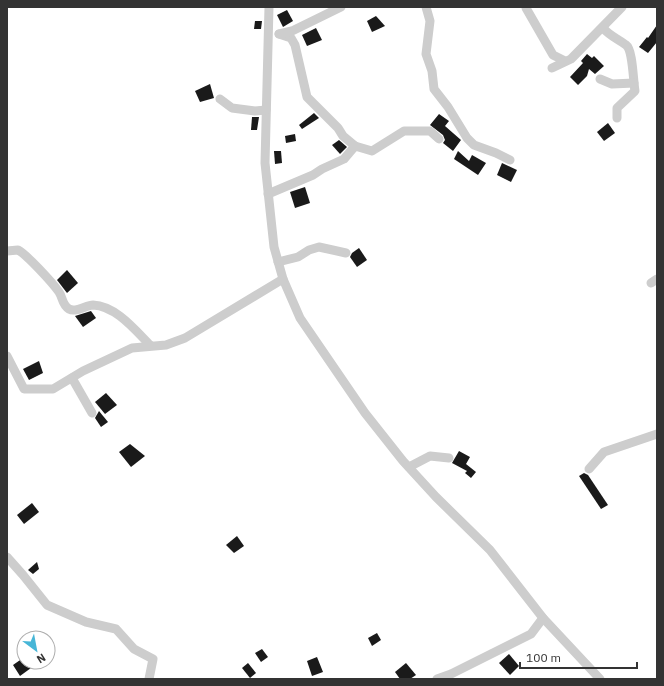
<svg xmlns="http://www.w3.org/2000/svg" width="664" height="686" viewBox="0 0 664 686" font-family="'IBM Plex Sans',sans-serif">
<style>
.building{fill:#1a1a1a}
.lines{fill:none;stroke-linecap:round;stroke-linejoin:round}
.minor{stroke:#cdcdcd;stroke-width:9}
</style>
<rect width="100%" height="100%" fill="#fff"/>
<!-- building -->
<g class="building">
<path d="M287 10 293 21 283 27 277 15Z"/>
<path d="M376 16 385 26 372 32 367 21Z"/>
<path d="M255 21H262L261 29H254Z"/>
<path d="M657 25V42L648 53 639 47 647 37 648 38Z"/>
<path d="M316 28 322 40 307 46 302 35Z"/>
<path d="M587 54 592 58 594 56 604 66 595 74 589 69 587 76 578 85 570 77 583 63 581 61Z"/>
<path d="M210 84 214 98 200 102 195 91Z"/>
<path d="M314 113 319 118 302 129 299 125Z"/>
<path d="M439 114 449 121 445 126 461 140 453 151 443 143 445 140 443 135 430 125Z"/>
<path d="M252 117H259L257 130H251Z"/>
<path d="M608 123 615 133 604 141 597 132Z"/>
<path d="M295 134 296 141 286 143 285 136Z"/>
<path d="M339 140 347 147 340 154 332 145Z"/>
<path d="M274 151H281L282 163 275 164Z"/>
<path d="M458 151 469 161 472 155 486 163 478 175 454 159Z"/>
<path d="M502 163 517 170 511 182 497 175Z"/>
<path d="M305 187 310 203 295 208 290 192Z"/>
<path d="M359 248 367 260 357 267 350 257 352 253Z"/>
<path d="M67 270 78 283 67 293 57 280Z"/>
<path d="M91 311 96 318 83 327 75 316Z"/>
<path d="M39 361 43 373 29 380 23 369Z"/>
<path d="M106 393 117 405 105 414 95 402Z"/>
<path d="M99 411 108 422 101 427 95 418Z"/>
<path d="M130 444 145 456 131 467 119 452Z"/>
<path d="M459 451 470 457 466 464 476 472 471 478 465 473 467 471 452 463Z"/>
<path d="M584 473 588 475 608 505 601 509 579 476Z"/>
<path d="M32 503 39 512 24 524 17 515Z"/>
<path d="M237 536 244 546 234 553 226 545Z"/>
<path d="M37 562 39 569 33 574 28 570Z"/>
<path d="M377 633 381 640 372 646 368 638Z"/>
<path d="M262 649 268 657 261 662 255 653Z"/>
<path d="M509 654 519 666 510 675 499 663Z"/>
<path d="M317 657 323 672 312 676 307 661Z"/>
<path d="M23 658 24 662H27L31 668 20 676 13 665Z"/>
<path d="M248 663 256 673 250 678 242 668Z"/>
<path d="M406 663 416 675 410 679H400L395 672Z"/>
</g>
<g class="lines">
<!-- minor -->
<g class="minor">
<path d="M269 7 265 163 274 247 283 279 300 318 365 413 403 461 436 497 490 550 543 618 600 679"/>
<path d="M426 7 430 21 426 54 432 71 434 89 448 107 467 138 474 145 496 153 510 160"/>
<path d="M526 8 553 55 565 61"/>
<path d="M603 28C611 37 617 38 626 45 633 50 633 80 635 91L617 108V118"/>
<path d="M279 34 291 38 295 45 307 97 338 128 343 136 355 146"/>
<path d="M279 34 292 31 341 7"/>
<path d="M552 68 571 59 622 7"/>
<path d="M600 79 612 84 634 83"/>
<path d="M220 99 232 108 255 111 266 110"/>
<path d="M268 194 313 175 322 169 344 159 355 146 372 151 404 131H430L439 139"/>
<path d="M7 251 18 250C27 255 52 282 59 292 63 298 62 305 69 309 76 313 86 305 93 305 116 306 135 330 150 345"/>
<path d="M278 262 298 257 309 250 319 247 346 253"/>
<path d="M651 283 657 279"/>
<path d="M7 356 24 389H53L83 371 132 348 166 345 185 338 283 279"/>
<path d="M72 378 92 413"/>
<path d="M409 467 430 456 449 458"/>
<path d="M589 469 604 452 657 434"/>
<path d="M7 557 23 575 47 605 86 622 116 629 134 649 153 659 149 679"/>
<path d="M437 679 451 674 531 634 543 618"/>
</g>
</g>
<!-- border -->
<rect width="664" height="686" fill="none" stroke="#333333" stroke-width="16"/>
<!-- north arrow -->
<g transform="translate(36 650) rotate(148)"><circle r="19" fill="#ffffff" stroke="#adadad"/>
<path d="M0-3L7 15L0 10L-7 15Z" fill="#47b6d7"/>
<text y="-6" font-size="11" font-weight="bold" text-anchor="middle" fill="#333333">N</text>
</g>
<!-- scale -->
<path d="M520 662v6h117v-6" fill="none" stroke="#333333" stroke-width="2"/>
<text x="526" y="662" font-size="12" fill="#333333" stroke="#ffffff" stroke-width="3" paint-order="stroke">100 m</text>
</svg>
